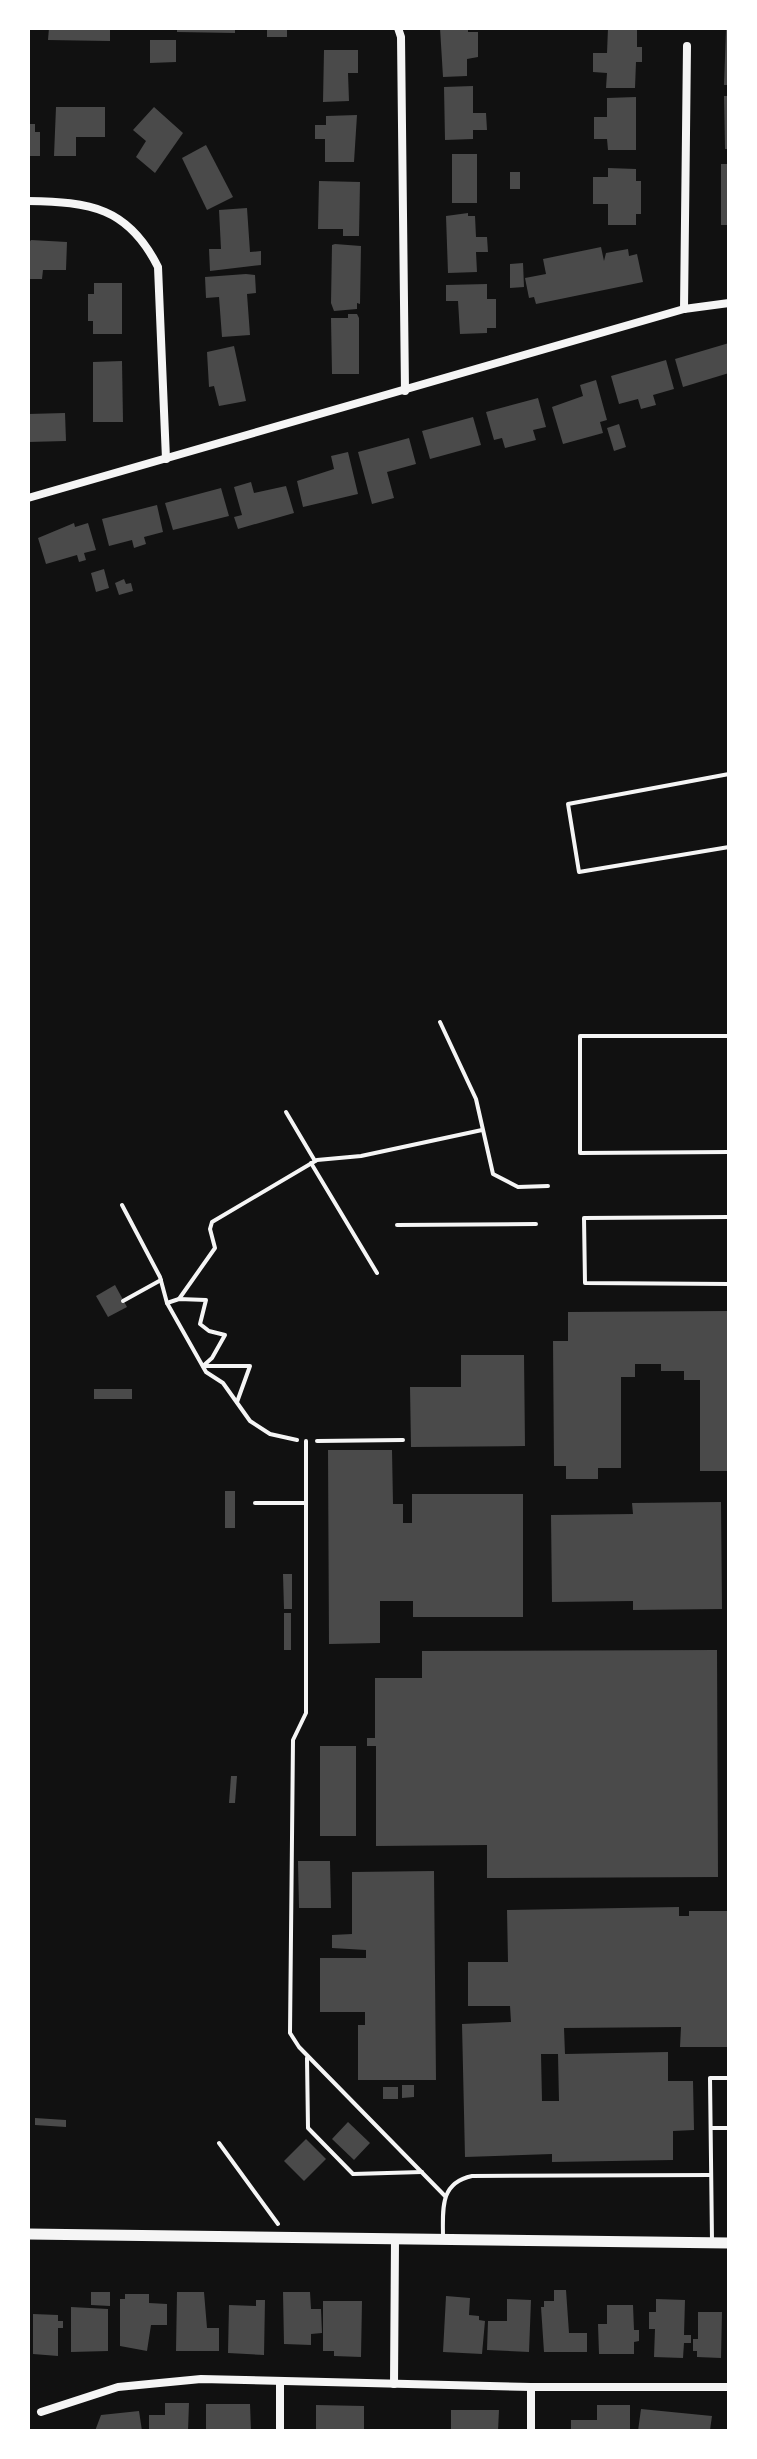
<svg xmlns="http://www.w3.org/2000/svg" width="757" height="2459" viewBox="0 0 757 2459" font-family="'IBM Plex Sans',sans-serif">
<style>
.building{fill:#4a4a4a;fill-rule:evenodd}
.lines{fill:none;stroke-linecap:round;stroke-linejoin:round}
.path{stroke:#f5f5f5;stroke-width:4}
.service{stroke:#f5f5f5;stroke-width:4}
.minor{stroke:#f5f5f5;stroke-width:8}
.tertiary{stroke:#f5f5f5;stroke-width:11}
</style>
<rect width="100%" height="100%" fill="#111"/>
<!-- building -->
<g class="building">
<path d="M49 28H110V41L48 40Z"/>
<path d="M177 28H235V33L177 32Z"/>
<rect x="267" y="28" width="20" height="9"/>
<path d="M440 28H468V32H478V57L467 59V76L443 77Z"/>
<path d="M608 28H637V47H642V62H636L635 88H606L607 73 593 72V53H607Z"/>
<path d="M726 29H729V85H724Z"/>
<path d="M150 40H176V62L150 63Z"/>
<path d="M324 50H358V73H348L349 101 323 102Z"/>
<path d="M473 86V113H486L487 130H473V139L445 140 444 87Z"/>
<path d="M724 96H729V149H725Z"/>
<path d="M636 97V150H608L607 139H594V117H607V98Z"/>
<path d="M56 107H105V137H76V156H54Z"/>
<path d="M154 107 183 133 155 173 136 157 146 141 133 130Z"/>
<path d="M357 115 354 162H325V139H315V125H326V116Z"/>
<path d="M28 124H35V132H40V156H28Z"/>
<path d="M206 145 233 197 207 210 182 158Z"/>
<rect x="452" y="154" width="25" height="49"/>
<rect x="721" y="164" width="8" height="61"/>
<path d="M608 168 636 169V181H641V214H636V225H608V204H593V177H608Z"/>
<rect x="510" y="172" width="10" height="17"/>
<path d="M319 181 360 182 359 236H343V229H318Z"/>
<path d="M247 208 250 252 261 251V265L210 271 209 249H221L219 210Z"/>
<path d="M468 213V216H475L476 237H487L488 252H476L477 272 448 273 446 216Z"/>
<path d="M31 240 67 242 66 270H43L42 279H30L28 244Z"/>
<path d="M335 244 361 246 360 304 357 303V309L334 311 331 303 332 245Z"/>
<path d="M601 247 604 261 606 253 628 249 629 256 637 254 643 282 536 304 534 297 529 298 525 278 546 274 543 259Z"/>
<path d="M523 263 524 287 510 288V264Z"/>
<path d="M246 274 255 275 256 293 247 294 250 335 222 337 219 297 206 298 205 277Z"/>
<path d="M94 283H122V334H93V321H88V294H94Z"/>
<path d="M487 284V299H496V328H487V333L460 334 458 301H446V285Z"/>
<path d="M348 314H357L359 318V374H332L331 318H348Z"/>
<path d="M729 343V373L683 387 675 359Z"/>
<path d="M234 346 246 401 219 406 214 386 209 387 207 352Z"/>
<path d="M666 360 674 389 653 395 656 405 641 409 638 399 619 404 611 376Z"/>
<path d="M122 361 123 422H93V362Z"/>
<path d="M596 380 607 420 600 422 603 433 563 444 552 407 583 396 580 385Z"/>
<path d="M538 398 546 427 533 430 536 440 505 448 502 438 494 440 486 412Z"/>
<path d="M65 413 66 441 28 442V414Z"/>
<path d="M473 417 481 445 430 459 422 431Z"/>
<path d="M619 424 626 447 614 451 607 428Z"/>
<path d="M409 438 416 464 387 472 394 498 372 504 358 452Z"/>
<path d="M348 452 358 494 303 507 297 481 334 469 331 456Z"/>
<path d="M251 482 254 493 286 486 294 513 238 529 234 517 242 515 234 487Z"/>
<path d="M221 488 229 516 173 530 165 503Z"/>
<path d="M157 505 163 532 144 537 146 544 134 548 132 540 109 546 102 519Z"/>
<path d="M74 523 75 527 88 523 96 550 84 553 86 560 79 562 77 555 46 564 38 538Z"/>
<path d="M104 569 109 588 96 592 91 573Z"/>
<path d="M124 579 126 584 131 583 133 591 119 595 115 583Z"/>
<path d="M115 1285 127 1307 108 1317 96 1296Z"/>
<path d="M729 1311 727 1471H700V1380H684V1371H661V1364H635V1377H621V1468H598V1479H566V1466H554L553 1341H568V1312Z"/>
<path d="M461 1355H524L525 1446 411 1447 410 1387H461Z"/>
<rect x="94" y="1389" width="38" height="10"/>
<path d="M328 1450H392L393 1504H403V1523H412V1494H523V1617H413V1601H380V1643L329 1644Z"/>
<rect x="225" y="1491" width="10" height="37"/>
<path d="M721 1502 722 1609 633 1610V1601L552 1602 551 1515 633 1514 632 1503Z"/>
<path d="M283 1574H292V1609H284Z"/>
<rect x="284" y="1613" width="7" height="37"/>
<path d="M717 1650 718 1877 487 1878V1845L376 1846V1746H367V1738H375V1678H422V1651Z"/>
<rect x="320" y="1746" width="36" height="90"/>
<path d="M231 1776H237L235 1803H229Z"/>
<path d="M298 1861H330L331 1908H299Z"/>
<path d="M434 1871 436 2080H358V2025H365V2012H320V1958H366V1950L332 1948V1935L352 1934V1872Z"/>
<path d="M679 1907V1916H689V1911H729V2047H680L681 2027 564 2028 565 2054 668 2052V2081H693L694 2130 673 2131V2160L552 2162V2154L465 2157 462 2024 511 2022 510 2006H468V1962H508L507 1910ZM541 2054H558L559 2101H542Z"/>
<path d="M402 2085H414V2097L402 2098Z"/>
<rect x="383" y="2087" width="15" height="12"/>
<path d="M35 2118 66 2120V2127L35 2125Z"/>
<path d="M348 2122 370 2143 354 2160 332 2139Z"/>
<path d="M306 2139 326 2159 304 2181 284 2161Z"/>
<path d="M554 2290H566L569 2333H587V2352H544L541 2307H544V2301H554Z"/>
<path d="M91 2292H110V2306L91 2305Z"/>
<path d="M177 2292H204L207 2328H219V2351H176Z"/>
<path d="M283 2292H310L311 2309H321L322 2333 311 2334V2345L284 2344Z"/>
<path d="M125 2294H149V2303L167 2304V2325H151L147 2351 120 2346V2299H125Z"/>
<path d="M446 2296 470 2298 469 2315 479 2316V2320L485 2321 482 2354 443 2352Z"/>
<path d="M507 2299 531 2300 529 2352 487 2350 488 2321H507Z"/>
<path d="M656 2299 685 2300 684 2335H691V2343H684L683 2358 654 2357 655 2329H649V2312H656Z"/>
<path d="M256 2300H265L264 2355 228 2353 229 2305 256 2306Z"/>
<path d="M323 2301H362L361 2357 334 2356V2351H323Z"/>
<path d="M607 2305H633L634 2330H639V2341L634 2342V2354H599L598 2324H607Z"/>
<path d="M71 2307 108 2309V2351L71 2352Z"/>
<path d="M698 2312H722L721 2358 697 2357V2351H693V2339H698Z"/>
<path d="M33 2314 58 2315V2321H63V2328H58V2356L33 2354Z"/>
<path d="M165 2403H189L188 2431H149V2415H165Z"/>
<path d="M206 2404H250L251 2431H206Z"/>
<path d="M316 2405 364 2406V2431H316Z"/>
<path d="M597 2405H630V2431H571V2420H597Z"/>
<path d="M641 2409 712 2416 710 2430 638 2431Z"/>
<path d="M451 2410H499L498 2431H451Z"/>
<path d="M139 2411 142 2431H95L101 2415Z"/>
</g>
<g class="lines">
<!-- path -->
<g class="path">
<path d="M440 1022 476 1099 493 1174 518 1187 548 1186"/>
<path d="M286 1112 315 1161"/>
<path d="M311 1163 377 1273"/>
<path d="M122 1205 160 1277 167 1303 206 1372 223 1383 250 1421 270 1434 297 1440"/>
<path d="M397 1225 536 1224"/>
<path d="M179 1299 215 1248 210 1229 212 1222 317 1160 361 1156 482 1130"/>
<path d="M123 1301 161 1280"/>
<path d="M167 1303 179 1299 206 1300 200 1324 209 1331 225 1335 212 1358 203 1366H250L237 1402"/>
<path d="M317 1441 403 1440"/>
<path d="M219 2143 278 2224"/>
</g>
<!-- service -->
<g class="service">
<path d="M729 774 568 804 579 872 729 847"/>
<path d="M729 1036H580V1153L729 1152"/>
<path d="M729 1217 584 1218 585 1283 729 1284"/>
<path d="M306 1441V1713L293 1740 290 2033 299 2047 445 2196"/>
<path d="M255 1503H306"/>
<path d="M307 2058 308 2128 353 2174 422 2172"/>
<path d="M711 2128H729"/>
<path d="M443 2238C443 2210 439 2183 472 2176L711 2175"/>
<path d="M712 2241 710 2078H729"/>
</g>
<!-- minor -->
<g class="minor">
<path d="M398 28 401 37 405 391"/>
<path d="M28 201C90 202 128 207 158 267L166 459"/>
<path d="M684 309 687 46"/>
<path d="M28 498 684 309 729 303"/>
<path d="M394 2384 395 2241"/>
<path d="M41 2412 118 2387 201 2379 531 2387H729"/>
<path d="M280 2431V2382"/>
<path d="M531 2431V2387"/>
</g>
<!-- tertiary -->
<path class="tertiary" d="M28 2234 729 2243"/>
</g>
<!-- border -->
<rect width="757" height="2459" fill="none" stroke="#ffffff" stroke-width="60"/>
</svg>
